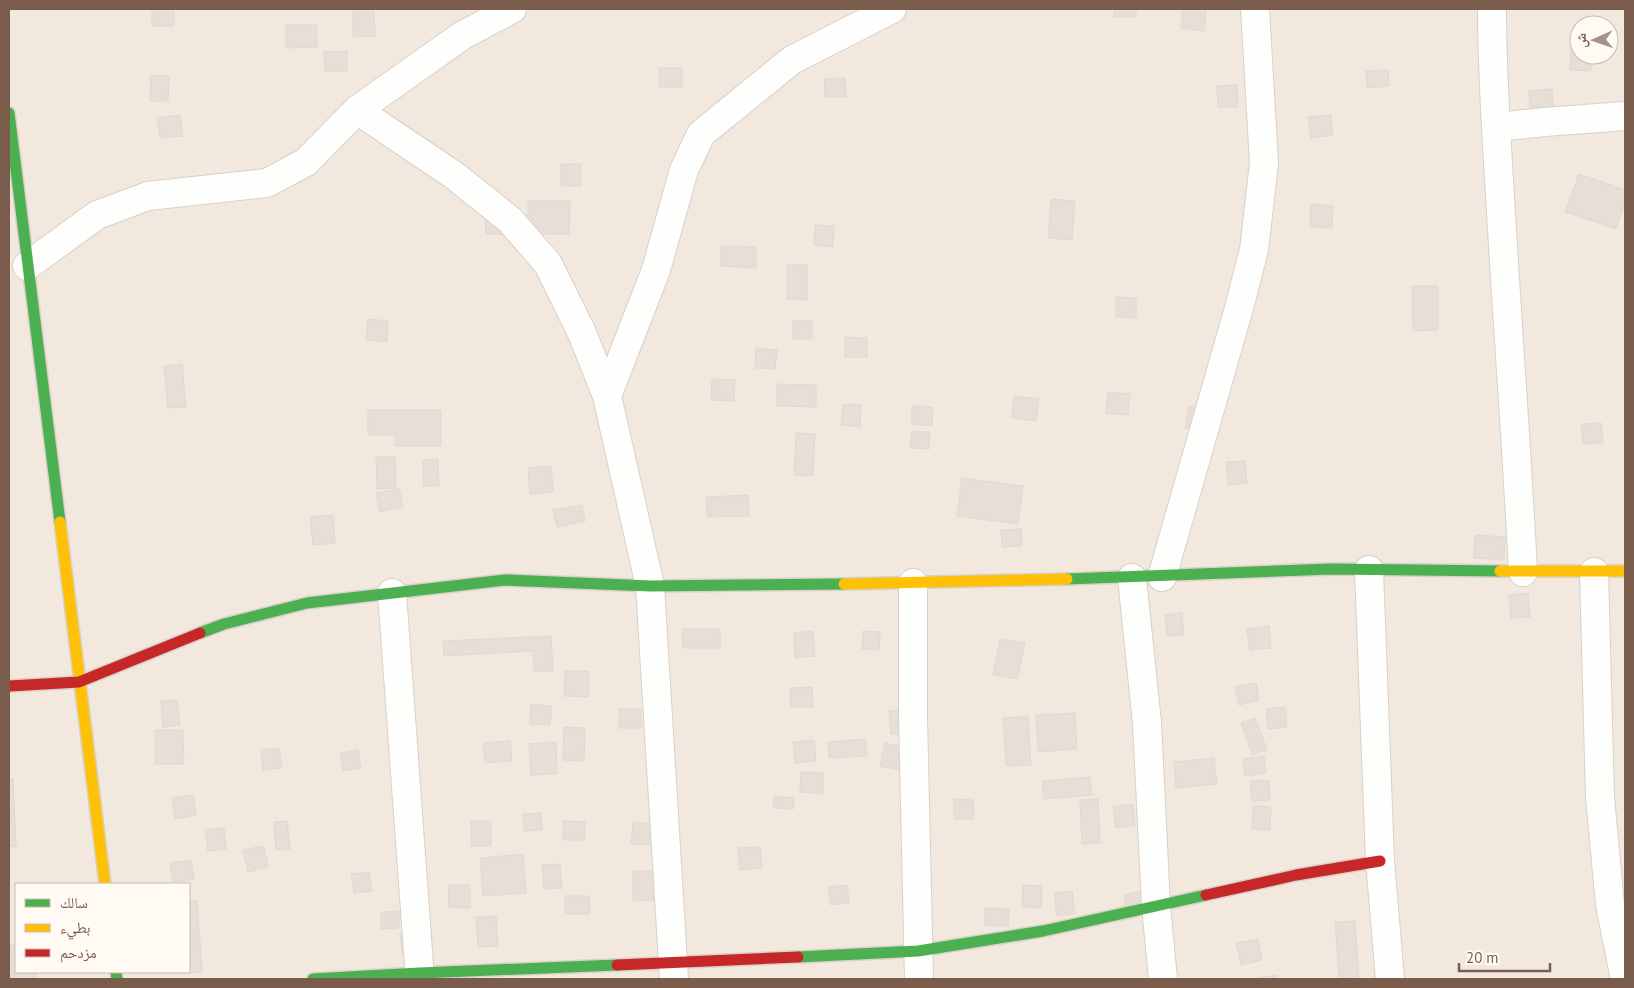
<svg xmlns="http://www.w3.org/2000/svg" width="1634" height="988" viewBox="0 0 1634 988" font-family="'PT Sans','Noto Naskh Arabic',sans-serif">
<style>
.residential{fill:#f2e8de;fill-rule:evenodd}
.building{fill:#e6ded7;stroke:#e2d8d2}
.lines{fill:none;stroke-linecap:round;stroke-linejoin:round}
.street-casing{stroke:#d7d1cb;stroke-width:30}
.fast-casing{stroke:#d9d2cb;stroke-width:14}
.slow-casing{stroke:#d9d2cb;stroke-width:14}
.jam-casing{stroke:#d9d2cb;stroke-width:14}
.street{stroke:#fefefd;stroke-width:28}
.fast{stroke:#4caf50;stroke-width:11}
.slow{stroke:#ffc107;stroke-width:11}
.jam{stroke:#c62828;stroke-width:11}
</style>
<rect width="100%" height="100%" fill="#f9f5f0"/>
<!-- residential -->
<path class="residential" d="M9 9H1625V979H9ZM1579 25H1609V55H1579ZM16 884H189V972H16Z"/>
<!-- building -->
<g class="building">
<rect x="152" y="9" width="22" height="17"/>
<path d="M353 9H374L375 36 353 37Z"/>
<rect x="1114" y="9" width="22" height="8"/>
<path d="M1183 9H1206L1204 31 1181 28Z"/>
<path d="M286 25H317V47L286 48Z"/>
<path d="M1571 48H1579V55H1591V71L1570 70Z"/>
<path d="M347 51V71H325L324 52Z"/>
<rect x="659" y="68" width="23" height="19"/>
<path d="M1388 70 1389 86 1367 88 1366 71Z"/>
<path d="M151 75 169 76 168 101H150Z"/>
<path d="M845 78 846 97H825L824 79Z"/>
<path d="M1237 85 1238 107H1218L1217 86Z"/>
<path d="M1552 89 1553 109 1530 111 1529 91Z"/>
<path d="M180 115 183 136 160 138 157 118Z"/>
<path d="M1331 115 1333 135 1311 138 1308 117Z"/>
<rect x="561" y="164" width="20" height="22"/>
<path d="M1579 174 1625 190V201L1616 229 1565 212Z"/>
<path d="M1051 199 1075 201 1072 240 1048 238Z"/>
<path d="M528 201H570L569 234H486L485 215H528Z"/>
<path d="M1311 204 1333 206 1332 228 1310 227Z"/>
<path d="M815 225 834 226 833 247 814 245Z"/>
<path d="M721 246 756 247V268L721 266Z"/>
<path d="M787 265H807V300L787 299Z"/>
<path d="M1412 286H1438V330L1413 331Z"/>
<path d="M1116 297 1136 298V318L1116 317Z"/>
<path d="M368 319 388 321 387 342 366 340Z"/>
<rect x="793" y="321" width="19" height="18"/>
<path d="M845 337 867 338V357H845Z"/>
<path d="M756 348 777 350 775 369 755 368Z"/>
<path d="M182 364 186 407 168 408 164 366Z"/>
<path d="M712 379 735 380 734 401 711 400Z"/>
<path d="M777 384 816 385V407L777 406Z"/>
<path d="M1108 392 1130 394 1128 415 1106 413Z"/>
<path d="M1014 396 1039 399 1036 421 1012 418Z"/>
<path d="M843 404 861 405 860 427 841 425Z"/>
<path d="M912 406 933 407 932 426 912 424Z"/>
<path d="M1189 407 1213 411 1208 433 1185 428Z"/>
<path d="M368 410H441V446H396V435H368Z"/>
<path d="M1601 423 1603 443 1583 444 1581 424Z"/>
<path d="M912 431 930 432 929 449 910 448Z"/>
<path d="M796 433 815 434 813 476 794 475Z"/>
<path d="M376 457H395L396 488 377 489Z"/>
<path d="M438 459 439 486H423V460Z"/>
<path d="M1245 461 1247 483 1228 485 1226 462Z"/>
<path d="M551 466 553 492 530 494 528 468Z"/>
<path d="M962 478 1023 486 1018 524 957 516Z"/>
<path d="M399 489 403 507 380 512 376 493Z"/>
<path d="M748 495 749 516 707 517 706 497Z"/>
<path d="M582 505 585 521 557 527 553 510Z"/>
<path d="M333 515 335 543 313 545 310 517Z"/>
<path d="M1021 529 1022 546 1002 547 1001 530Z"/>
<path d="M1475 535 1505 537 1504 560 1474 558Z"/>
<path d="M1528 593 1530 617 1511 618 1509 595Z"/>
<path d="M1182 613 1184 635 1167 636 1165 615Z"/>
<path d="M1269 626 1271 648 1250 650 1247 629Z"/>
<path d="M682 629H720V648H683Z"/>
<path d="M813 631 815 656 795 658 794 633Z"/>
<path d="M863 631 880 632 879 650 862 649Z"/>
<path d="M551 636 553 671 534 672 533 651 444 656 443 641Z"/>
<path d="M1000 639 1025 643 1017 679 993 675Z"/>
<path d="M565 671H589V697L564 696Z"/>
<path d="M1256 683 1259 700 1239 705 1235 687Z"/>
<path d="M812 687 813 707H791L790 688Z"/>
<path d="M177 700 180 725 163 727 161 701Z"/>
<path d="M531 704 552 706 550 725 530 724Z"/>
<path d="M1285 707 1287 727 1268 729 1266 709Z"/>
<rect x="619" y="709" width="22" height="19"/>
<path d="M914 709 916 733 891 734 889 711Z"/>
<path d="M1075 713 1077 749 1038 752 1036 715Z"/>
<path d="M1028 716 1031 765 1006 766 1003 718Z"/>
<path d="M1255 718 1267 750 1252 755 1241 723Z"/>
<path d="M564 727 585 728 584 761 563 760Z"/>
<path d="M155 730H183L184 764H155Z"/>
<path d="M865 739 867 756 829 758 828 742Z"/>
<path d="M814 740 816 761 795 763 793 742Z"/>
<path d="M510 741 512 761 485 763 483 743Z"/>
<path d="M556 742 557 774 531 775 529 744Z"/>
<path d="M885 743 909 748 904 771 880 766Z"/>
<path d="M279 748 282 768 263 770 261 750Z"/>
<path d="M358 750 361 768 343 771 340 753Z"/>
<path d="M1264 756 1266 773 1245 776 1243 759Z"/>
<path d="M1214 758 1217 784 1176 788 1174 762Z"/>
<path d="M801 772 823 773V794L800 792Z"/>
<path d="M1090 777 1092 795 1044 799 1042 781Z"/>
<path d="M13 778 16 846 9 847V779Z"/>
<path d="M1269 780 1270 800 1252 801 1250 781Z"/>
<path d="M193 795 196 815 175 819 172 798Z"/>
<path d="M774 796 794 798 793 809 773 808Z"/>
<path d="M954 799 973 800 974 819H954Z"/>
<path d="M1098 799 1100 843 1082 844 1080 800Z"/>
<path d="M1133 804 1135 825 1116 828 1113 807Z"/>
<path d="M1253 806 1271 807 1270 830 1252 829Z"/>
<path d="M541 813 542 830 524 831 523 814Z"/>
<path d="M287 821 290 849 276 850 274 822Z"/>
<rect x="471" y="821" width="20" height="25"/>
<path d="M563 821 585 822V840H563Z"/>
<path d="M633 822 654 824 652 845 631 844Z"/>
<path d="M224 828 226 849 208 851 205 830Z"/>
<path d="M264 846 268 867 248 872 243 850Z"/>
<path d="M760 847 762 868 740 870 738 848Z"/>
<path d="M523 854 526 893 483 896 480 858Z"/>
<path d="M191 860 194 879 173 882 170 863Z"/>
<path d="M560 864 562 888 544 889 542 865Z"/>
<path d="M633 871H654V900L633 901Z"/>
<path d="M369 872 372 891 354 893 351 874Z"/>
<path d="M449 885H470V908L448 907Z"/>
<path d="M847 885 849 903 831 905 828 887Z"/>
<path d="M1023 885 1042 886 1041 908 1022 907Z"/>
<path d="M1072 891 1075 914 1057 916 1054 893Z"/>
<path d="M1142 891 1145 908 1127 911 1124 895Z"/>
<path d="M565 896H589L590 914H565Z"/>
<path d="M197 900 202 972 184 973V972H189V901Z"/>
<path d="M985 908 1009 909 1008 926 985 925Z"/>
<path d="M399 911V928L381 929V912Z"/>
<path d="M496 916 498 946 478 947 476 917Z"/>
<path d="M1355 921 1359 977 1339 979 1335 922Z"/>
<path d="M418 931 420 951 402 953 400 933Z"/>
<path d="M1258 939 1262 960 1241 965 1236 943Z"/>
<path d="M16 944V972H36L37 979H9V946Z"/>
<path d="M1277 975V979H1257V978Z"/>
</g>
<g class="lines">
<!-- street casing -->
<g class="street-casing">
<g id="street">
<path d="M1492 9C1492 77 1497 145 1501 213 1508 333 1517 452 1523 572"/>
<path d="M357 110 455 176 510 220 548 264 582 333 607 396 650 586 674 979"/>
<path d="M1496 127 1545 122 1625 116"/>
<path d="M27 266 97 215 148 196 267 183 306 162 357 110 463 35 512 9"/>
<path d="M607 396 656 270 684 170 701 134 792 60 892 9"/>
<path d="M1369 570 1380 861 1390 979"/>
<path d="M1594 572 1600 797 1610 905 1625 979"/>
<path d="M1162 577 1239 308 1254 250 1264 163 1255 9"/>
<path d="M1132 578 1147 723 1156 906 1163 979"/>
<path d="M913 583V717L919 979"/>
<path d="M392 593 420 979"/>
</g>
</g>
<!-- fast casing -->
<g class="fast-casing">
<g id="fast">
<path d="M9 113 60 522"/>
<path d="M1067 579 1332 569 1500 571"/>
<path d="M200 633 224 624 307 603 505 580 650 586 844 584"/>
<path d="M798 957 918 951 1043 931 1206 895"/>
<path d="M116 972 117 979"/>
<path d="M313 979 420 973 617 965"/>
</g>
</g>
<!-- slow casing -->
<g class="slow-casing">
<g id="slow">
<path d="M60 522 105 884"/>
<path d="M1500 571H1625"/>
<path d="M844 584 1067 579"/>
</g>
</g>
<!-- jam casing -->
<g class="jam-casing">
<g id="jam">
<path d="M9 686 79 682 200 633"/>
<path d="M1206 895 1296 875 1380 861"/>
<path d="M617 965 798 957"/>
</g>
</g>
<!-- street -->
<use href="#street" class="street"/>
<!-- fast -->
<use href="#fast" class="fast"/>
<!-- slow -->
<use href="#slow" class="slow"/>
<!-- jam -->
<use href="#jam" class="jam"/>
</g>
<!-- border -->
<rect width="1634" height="988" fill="none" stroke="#7a5c4d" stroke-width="20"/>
<!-- legend -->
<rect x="15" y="883" width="175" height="90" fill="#fffaf3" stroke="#cabbb1"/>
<rect x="25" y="899" width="25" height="8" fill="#4caf50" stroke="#cabbb1"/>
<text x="60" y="908" font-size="15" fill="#7a5c4d">سالك</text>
<rect x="25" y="924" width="25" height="8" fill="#ffc107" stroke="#cabbb1"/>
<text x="60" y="933" font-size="15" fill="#7a5c4d">بطيء</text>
<rect x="25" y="949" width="25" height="8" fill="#c62828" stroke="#cabbb1"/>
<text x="60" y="958" font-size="15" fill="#7a5c4d">مزدحم</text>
<!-- north arrow -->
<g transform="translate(1594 40) rotate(268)"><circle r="24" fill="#fffaf3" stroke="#cabbb1"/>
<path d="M0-4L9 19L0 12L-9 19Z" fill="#a69286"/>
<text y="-8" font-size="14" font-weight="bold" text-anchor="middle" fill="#7a5c4d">ش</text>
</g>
<!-- scale -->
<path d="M1459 963v8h91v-8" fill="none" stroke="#7a5c4d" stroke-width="2.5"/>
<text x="1466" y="963" font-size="15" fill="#7a5c4d" stroke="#fffaf3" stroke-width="4" paint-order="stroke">20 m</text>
</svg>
